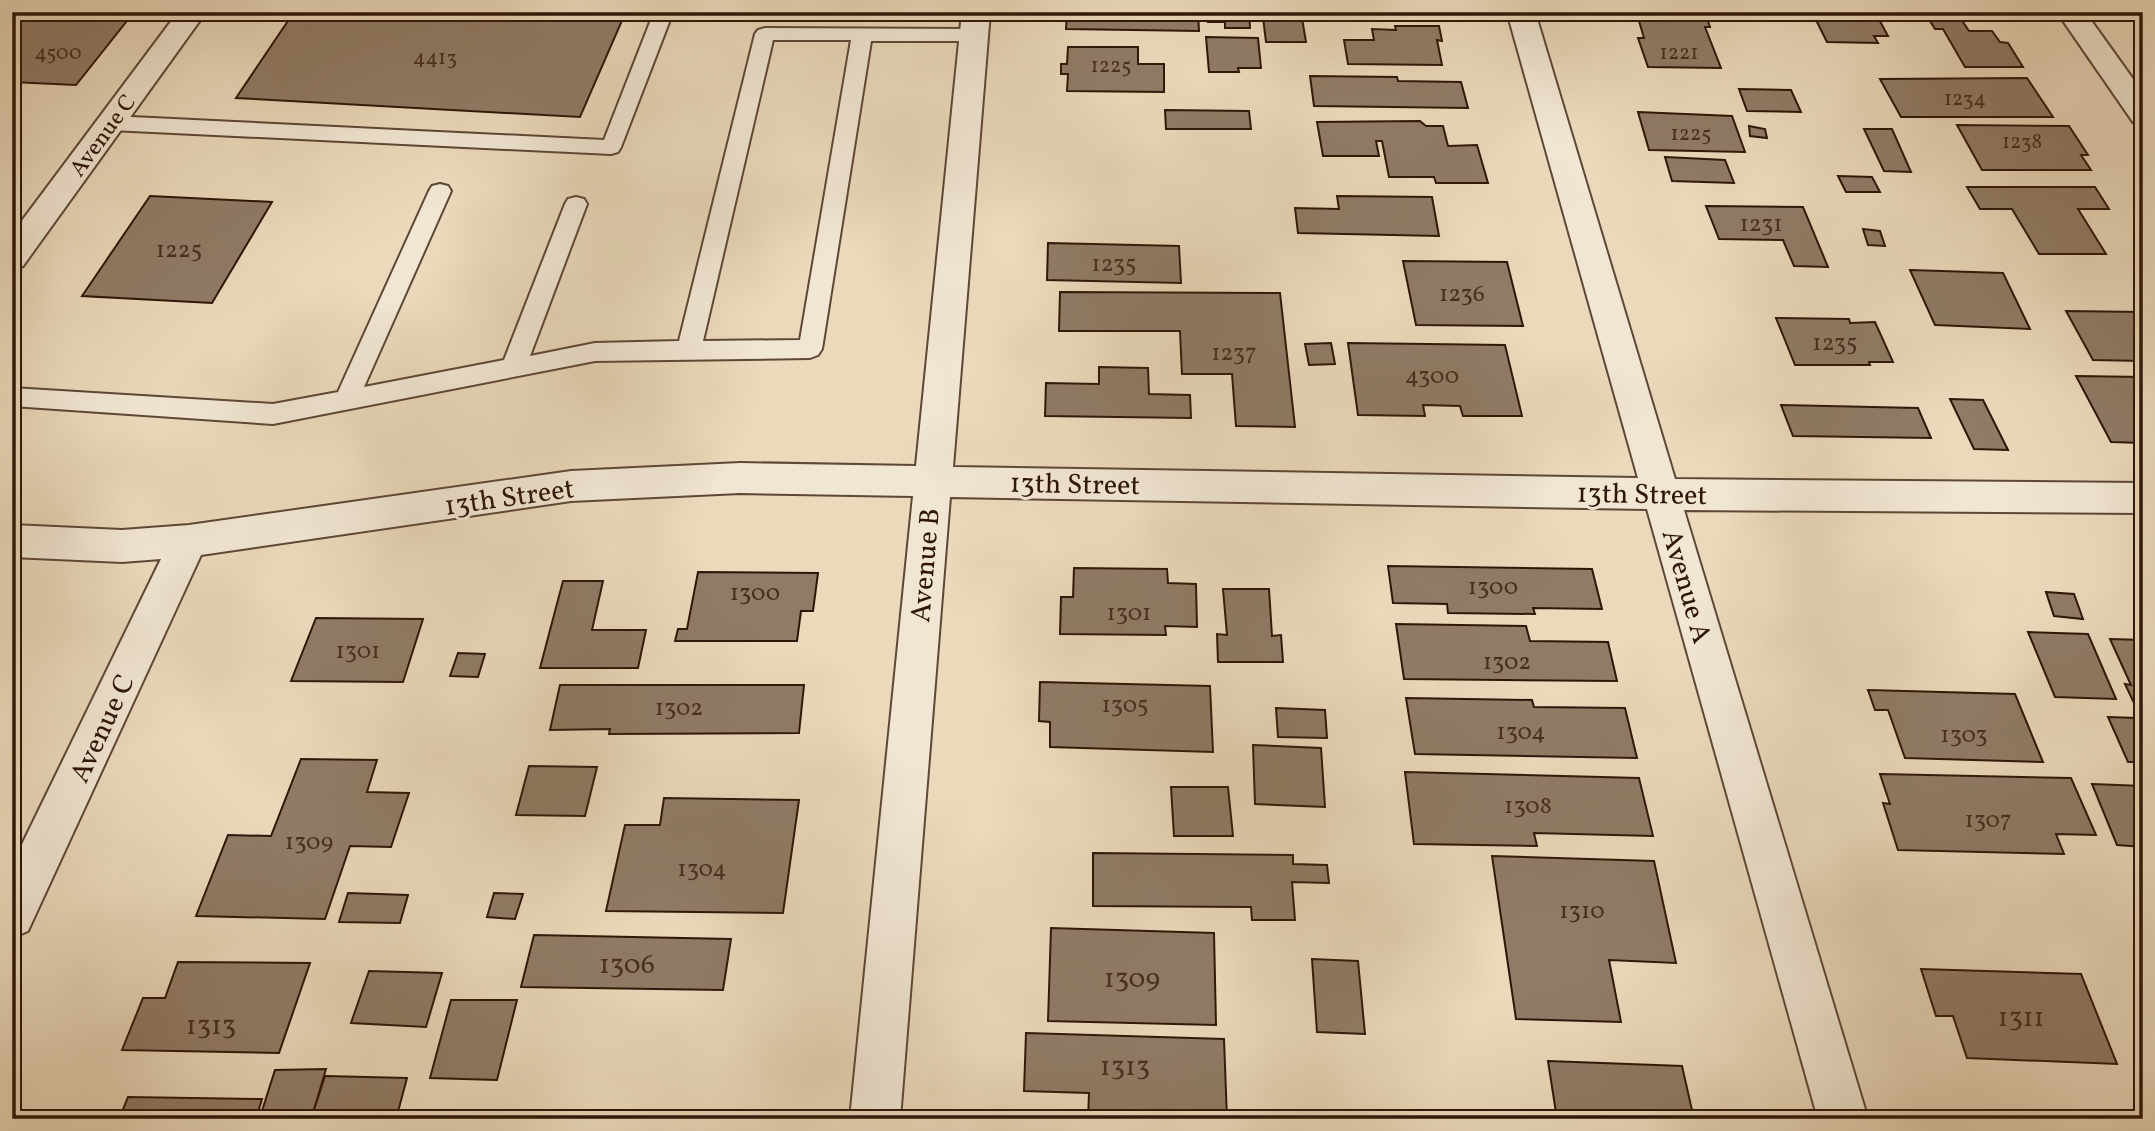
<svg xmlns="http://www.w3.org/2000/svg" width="2155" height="1131" viewBox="0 0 2155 1131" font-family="Vollkorn,serif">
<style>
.building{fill:#907b66;stroke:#2f1609;stroke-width:2}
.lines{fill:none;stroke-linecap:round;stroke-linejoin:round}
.lane-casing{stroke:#5e4736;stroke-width:4}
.street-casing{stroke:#5e4736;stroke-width:4}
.lane{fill:#f1e6d3;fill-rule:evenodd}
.street{fill:#f1e6d3;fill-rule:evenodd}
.labels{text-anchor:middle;stroke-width:6;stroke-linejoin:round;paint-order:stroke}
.far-number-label{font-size:21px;fill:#472f20}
.far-street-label{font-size:23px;fill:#2f1609;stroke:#f1e6d3}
.number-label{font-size:24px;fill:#472f20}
.street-label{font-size:28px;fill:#2f1609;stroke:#f1e6d3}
.near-number-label{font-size:28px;fill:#472f20}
</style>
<rect width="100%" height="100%" fill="#ead9bb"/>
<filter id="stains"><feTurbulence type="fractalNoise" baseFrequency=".00286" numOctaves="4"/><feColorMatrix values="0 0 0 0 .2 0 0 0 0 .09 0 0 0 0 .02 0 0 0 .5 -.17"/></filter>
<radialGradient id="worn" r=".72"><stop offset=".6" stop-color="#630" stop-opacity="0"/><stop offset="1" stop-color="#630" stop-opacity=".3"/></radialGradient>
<!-- building -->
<g class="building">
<path d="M21 12H134L76 85 12 82V22Z"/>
<path d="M294 12H544L624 16 580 117 236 98Z"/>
<path d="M1067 12H1198L1199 31 1066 29Z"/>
<path d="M1208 12H1249L1250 28H1225V22H1208Z"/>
<path d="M1645 12H1705L1710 27H1705L1721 68 1648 67 1638 38H1644L1639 21H1648Z"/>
<path d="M1812 12H1875L1888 36H1874L1878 43 1827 42Z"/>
<path d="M1263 17 1302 18 1306 42H1266Z"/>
<path d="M1936 19H1961L1969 31H1992L2000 42 2008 43 2023 67H1965L1943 29H1935L1930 21Z"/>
<path d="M1395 26H1439L1442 41 1437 40 1442 65 1348 64 1344 40H1374L1372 29 1396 30Z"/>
<path d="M1206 37 1258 38 1261 68H1238L1239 72H1209Z"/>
<path d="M1068 47H1138V64H1164V92L1067 91 1068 74H1061V64H1067Z"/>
<path d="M1310 76 1397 77 1398 81 1461 82 1468 108 1314 106Z"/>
<path d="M2027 78 2053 117H1901L1880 79Z"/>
<path d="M1739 89 1791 90 1801 112 1747 111Z"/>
<path d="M1165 110 1249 111 1251 129H1166Z"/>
<path d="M1638 112 1732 116 1745 152 1649 150Z"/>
<path d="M1420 121 1426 126H1443L1448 146 1477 145 1488 183H1436L1434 177H1389L1382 141H1376L1379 156H1323L1317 122Z"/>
<path d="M1957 125 2069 126 2088 155H2081L2091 170H1982Z"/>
<path d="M1749 126 1765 129 1767 138 1750 136Z"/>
<path d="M1864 129H1892L1911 172 1884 171Z"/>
<path d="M1665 157 1725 160 1734 183 1672 181Z"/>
<path d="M1838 176 1872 177 1880 192H1846Z"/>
<path d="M1967 187H2095L2109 209H2078L2106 254H2039L2012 209H1980Z"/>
<path d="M150 196 272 202 212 303 82 296Z"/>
<path d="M1337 196 1432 197 1439 236 1298 233 1295 208 1339 209Z"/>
<path d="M1706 206 1803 207 1828 267 1794 266 1783 240 1719 239Z"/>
<path d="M1863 229 1880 231 1885 246 1868 245Z"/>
<path d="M1048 243 1179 246 1181 283 1047 280Z"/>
<path d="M1403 261 1507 262 1523 326 1416 325Z"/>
<path d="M1910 270 2003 273 2030 329 1935 325Z"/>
<path d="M1060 292 1280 293 1295 427 1236 426 1232 374H1182L1180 331H1059Z"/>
<path d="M2066 311 2143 312V361L2093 360Z"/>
<path d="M1776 318 1849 319 1850 323 1875 322 1893 362H1869L1870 365H1795Z"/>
<path d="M1331 343 1335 364 1309 365 1305 344Z"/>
<path d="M1348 343 1505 345 1522 416H1463L1460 406 1423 405 1425 416 1358 415Z"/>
<path d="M1099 367 1148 368 1149 394 1190 395 1191 418 1045 416 1046 383 1099 384Z"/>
<path d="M2076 376 2143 377V443L2111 442Z"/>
<path d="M1950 399 1983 400 2008 450 1974 449Z"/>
<path d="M1781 405 1918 408 1931 438 1793 436Z"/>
<path d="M1388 566 1592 569 1602 609 1533 608 1535 614 1448 613 1447 604 1393 603Z"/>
<path d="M1074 568 1167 569 1168 583 1196 584 1197 627 1165 626 1166 635 1060 634 1061 597H1073Z"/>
<path d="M698 572 818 573 813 611H801L797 641H675L678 629H687Z"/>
<path d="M563 581H603L592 630H646L638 668H540Z"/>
<path d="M1223 589H1269L1272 636 1281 635 1283 662H1218L1217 634 1227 635Z"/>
<path d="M2046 592 2074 594 2083 619 2054 616Z"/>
<path d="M316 618 423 619 403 682 291 681Z"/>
<path d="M1396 624 1526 626 1530 641 1608 642 1617 681 1404 679Z"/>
<path d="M2028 632 2088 634 2116 699 2055 697Z"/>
<path d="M2110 639 2143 640V722L2125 684 2131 685Z"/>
<path d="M458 653 485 654 478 677 450 676Z"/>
<path d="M1040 682 1210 686 1213 752 1050 747V722L1039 721Z"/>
<path d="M560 685H804L799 733 609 734 610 729 550 730Z"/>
<path d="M1868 690 2015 694 2043 762 1905 758 1888 710H1875Z"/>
<path d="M1406 698 1532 700 1534 707 1625 708 1637 758 1415 754Z"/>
<path d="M1276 708 1325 710 1327 738 1278 737Z"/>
<path d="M2108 717 2137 718 2143 731V762H2128Z"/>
<path d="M1253 745 1321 748 1325 807 1255 804Z"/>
<path d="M301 759 377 760 367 792 409 793 391 847 350 846 325 919 196 916 228 835 271 836Z"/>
<path d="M529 766 597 767 585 816 516 815Z"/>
<path d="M1405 772 1639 778 1653 836 1534 833 1537 846 1414 844Z"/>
<path d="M1880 774 2071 778 2096 835 2056 834 2064 854 1898 850 1883 803 1890 804Z"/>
<path d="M2092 784 2143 786V847L2117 845Z"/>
<path d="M1171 787H1228L1233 836H1174Z"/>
<path d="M664 798 799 800 783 913 606 911 625 825H660Z"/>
<path d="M1093 853 1293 855V864L1327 865 1329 883 1292 882 1295 920H1252L1251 907 1093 906Z"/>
<path d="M1492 856 1654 861 1676 963 1609 960 1621 1022 1516 1019Z"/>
<path d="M348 893 408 895 400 923 339 922Z"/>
<path d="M494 893 523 894 515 919 487 917Z"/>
<path d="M1051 928 1214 933 1216 1025 1048 1021Z"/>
<path d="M534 935 731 939 723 990 521 987Z"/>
<path d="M1312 959 1358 961 1365 1034 1317 1032Z"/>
<path d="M178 962 310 963 279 1053 122 1050 143 998H165Z"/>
<path d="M1921 969 2081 974 2117 1064 1967 1058 1953 1016H1936Z"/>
<path d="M369 971 442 973 426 1027 351 1023Z"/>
<path d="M451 1000H517L497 1080 430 1078Z"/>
<path d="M1026 1033 1224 1039 1227 1119H1088L1089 1093 1024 1091Z"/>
<path d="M1548 1061 1682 1066 1694 1119H1557Z"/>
<path d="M326 1069 312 1117H260L275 1070Z"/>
<path d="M325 1076 407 1078 396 1119H311Z"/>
<path d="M128 1097 262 1099 256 1119H119Z"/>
</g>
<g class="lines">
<!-- lane casing -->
<g class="lane-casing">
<g id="lane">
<path d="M654 12H673L621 147 618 152 611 154 111 130 104 128 101 123 104 118 111 116 604 140Z"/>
<path d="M765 28 974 29 981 31 984 35 981 39 974 41H871L822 349 818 355 810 358 595 361 273 424 12 406V388L273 404 338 392 429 191 432 186 440 184 448 186 451 191 364 387 504 360 565 204 568 199 576 197 584 199 587 204 530 356 595 343 679 341 755 34 758 30ZM773 40H851L800 340 703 341Z"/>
</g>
</g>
<!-- street casing -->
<g class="street-casing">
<g id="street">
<path d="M178 12H206L23 266 12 270V234Z"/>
<path d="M962 12H990L953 467 1638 478 1507 12H1535L1675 479 2143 483V513L1684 510 1868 1119H1818L1647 509 950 497 900 1119H850L913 496 740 493 571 501 201 555 28 931 12 938V865L161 559 122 562 12 557V525L122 530 189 525 571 471 740 463 916 466Z"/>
<path d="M2057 12H2085L2143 93V125L2133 122Z"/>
</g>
</g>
<!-- lane -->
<use href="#lane" class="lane"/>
<!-- street -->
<use href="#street" class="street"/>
</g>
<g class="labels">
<!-- far-number labels -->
<g class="far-number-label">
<text x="58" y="59">4500</text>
<text x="1679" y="59">1221</text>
<text x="435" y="64">4413</text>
<text x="1111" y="72">1225</text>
<text x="1965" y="105">1234</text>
<text x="1691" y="140">1225</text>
<text x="2022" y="148">1238</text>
</g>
<!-- far-street labels -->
<g class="far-street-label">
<text transform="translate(102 135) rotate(-54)" y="8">Avenue C</text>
</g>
<!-- number labels -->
<g class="number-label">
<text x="1761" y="231">1231</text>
<text x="179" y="257">1225</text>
<text x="1114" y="271">1235</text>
<text x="1462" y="301">1236</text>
<text x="1835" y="350">1235</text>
<text x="1234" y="360">1237</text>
<text x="1432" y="383">4300</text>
<text x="1493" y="594">1300</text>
<text x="755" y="600">1300</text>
<text x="1129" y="620">1301</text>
<text x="358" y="658">1301</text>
<text x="1507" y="669">1302</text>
<text x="1125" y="712">1305</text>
<text x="679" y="715">1302</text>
<text x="1521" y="739">1304</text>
<text x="1964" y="742">1303</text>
<text x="1528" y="813">1308</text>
<text x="1988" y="827">1307</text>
<text x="309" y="849">1309</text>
<text x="702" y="876">1304</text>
<text x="1582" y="918">1310</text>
</g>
<!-- street labels -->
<g class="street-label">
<text transform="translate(1075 483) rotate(1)" y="10">13th Street</text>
<text transform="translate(1642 493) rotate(1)" y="10">13th Street</text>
<text transform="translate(509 496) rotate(-8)" y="10">13th Street</text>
<text transform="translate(924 565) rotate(-85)" y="10">Avenue B</text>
<text transform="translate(1688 586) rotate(74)" y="10">Avenue A</text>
<text transform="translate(101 728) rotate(-65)" y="10">Avenue C</text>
</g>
<!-- near-number labels -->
<g class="near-number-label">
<text x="627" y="973">1306</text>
<text x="1132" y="987">1309</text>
<text x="2021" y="1026">1311</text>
<text x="211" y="1034">1313</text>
<text x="1125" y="1075">1313</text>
</g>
</g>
<!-- margin -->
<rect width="2155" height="1131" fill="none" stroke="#ead9bb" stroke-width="42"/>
<rect x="14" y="14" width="2127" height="1103" fill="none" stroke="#2f1609" stroke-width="3.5"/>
<rect x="21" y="21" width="2113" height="1089" fill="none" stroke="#2f1609" stroke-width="2"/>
<rect width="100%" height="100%" filter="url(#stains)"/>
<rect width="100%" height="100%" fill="url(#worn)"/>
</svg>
